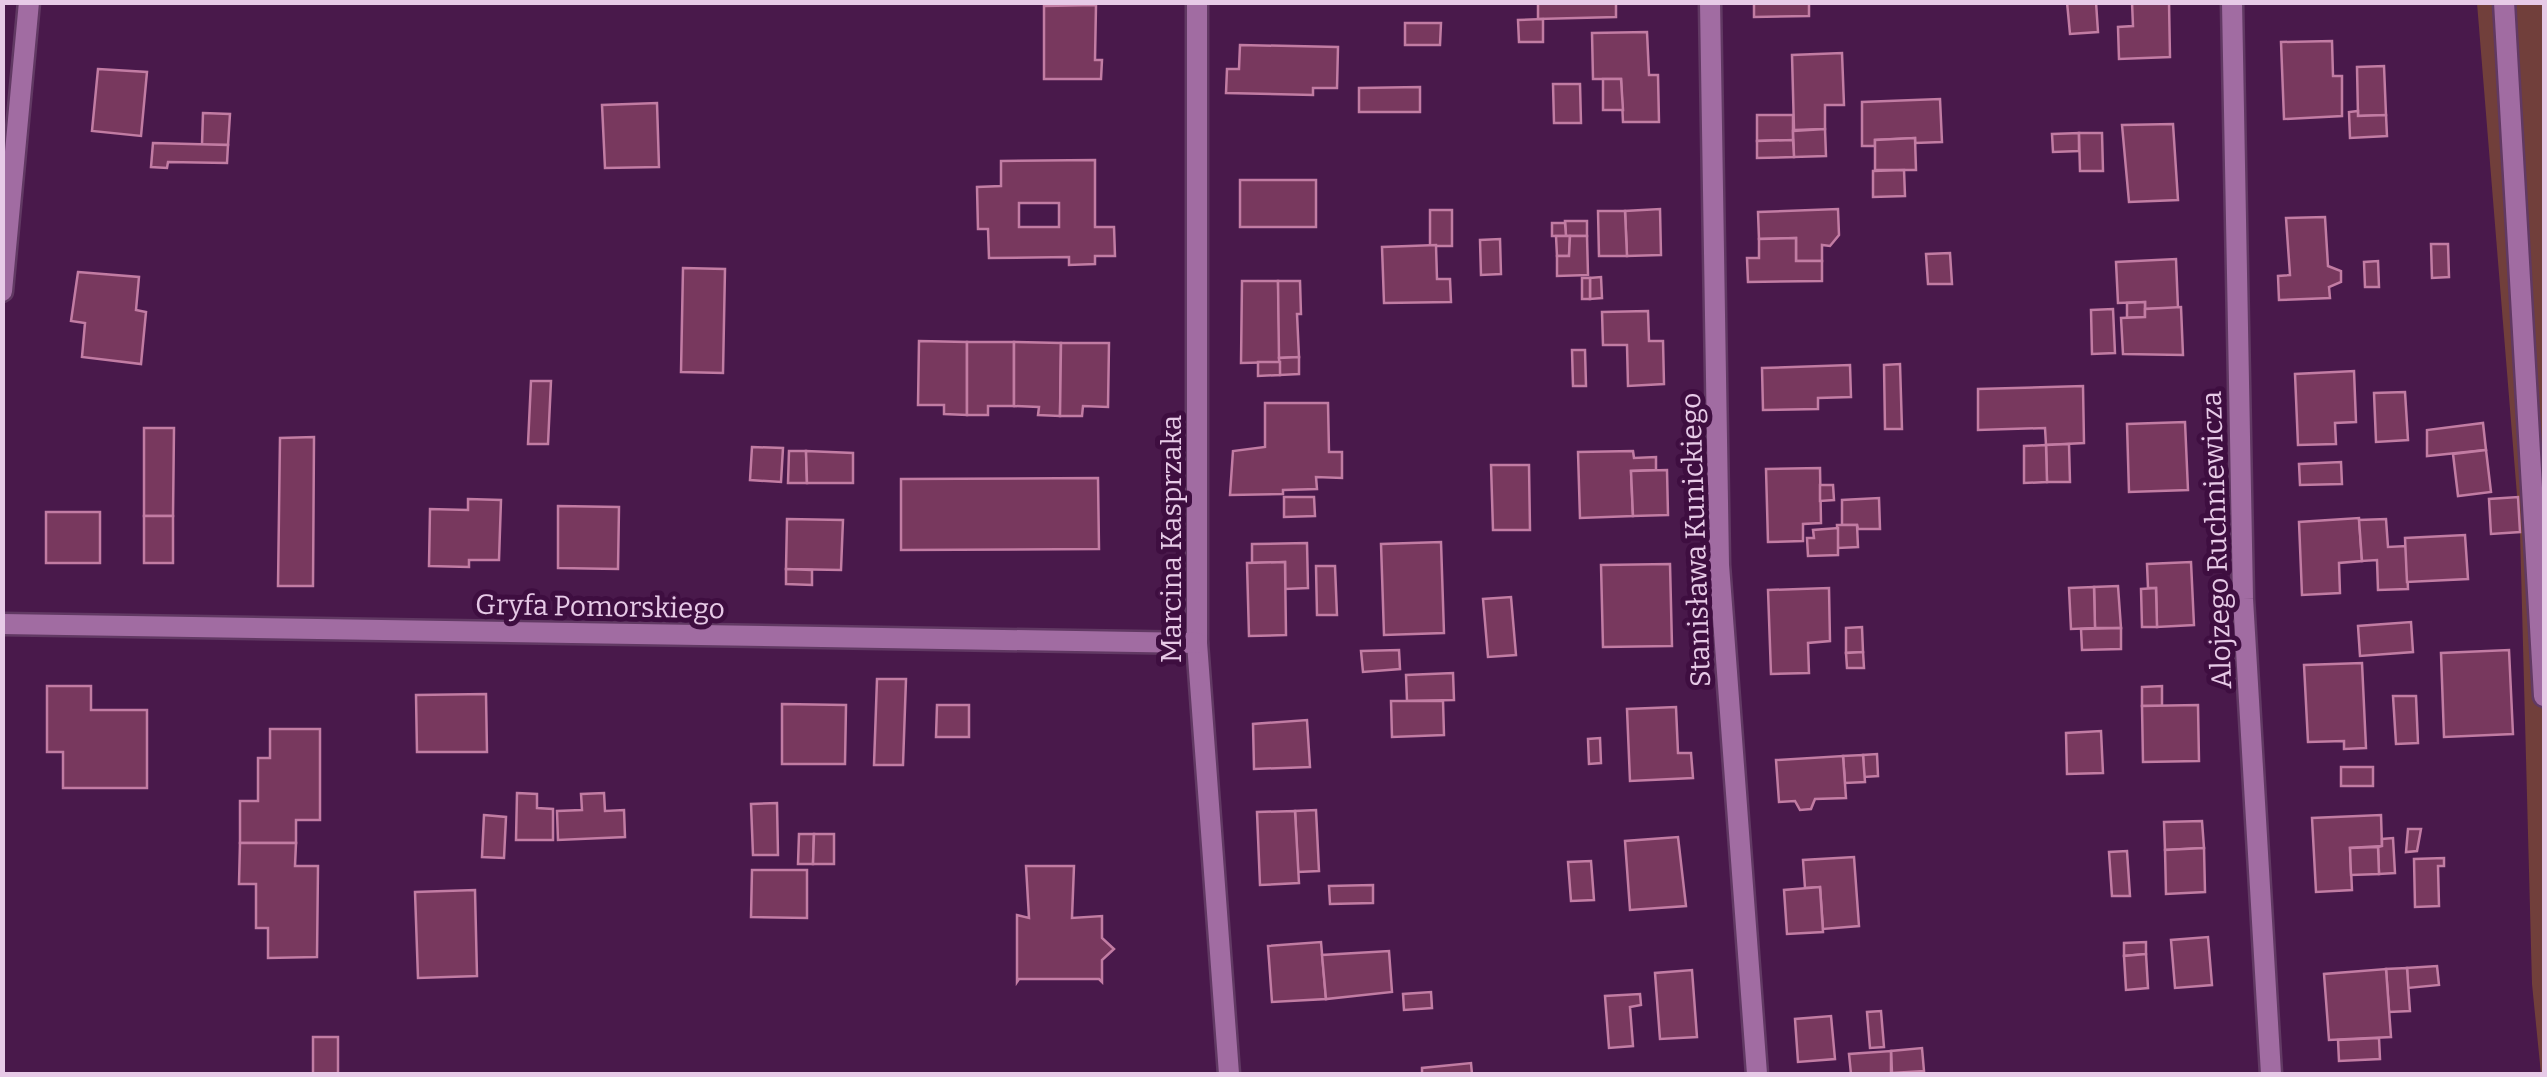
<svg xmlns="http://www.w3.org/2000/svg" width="2547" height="1077" viewBox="0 0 2547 1077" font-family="Bitter,serif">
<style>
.green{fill:#713f3b}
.building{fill:#78385e;stroke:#c27ca3;stroke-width:2.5;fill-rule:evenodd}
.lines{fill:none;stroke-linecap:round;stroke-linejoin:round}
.lane-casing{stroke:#613963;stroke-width:25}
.street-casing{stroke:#613963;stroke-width:25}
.lane{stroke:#a16ca2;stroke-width:20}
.street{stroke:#a16ca2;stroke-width:20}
.labels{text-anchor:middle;stroke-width:10;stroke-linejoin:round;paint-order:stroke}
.street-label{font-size:28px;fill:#e7cae7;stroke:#3e0e40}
</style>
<rect width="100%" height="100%" fill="#49194b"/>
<!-- green -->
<path class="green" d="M2477 3H2544V1074H2541L2532 984 2520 532Z"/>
<!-- building -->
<g class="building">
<path d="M1538 2H1616V17L1538 19Z"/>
<path d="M1754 2H1809V16L1754 17Z"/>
<path d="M2067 2H2096L2098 32 2070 34Z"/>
<path d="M2132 2H2169L2170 57 2119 59 2118 27 2133 26Z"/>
<path d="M1096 5 1095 60H1102L1101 79H1044V6Z"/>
<path d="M1543 19V42H1519L1518 20Z"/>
<path d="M1405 23H1441L1440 45H1405Z"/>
<path d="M1647 32 1649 75H1658L1659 122H1623L1621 79H1593L1592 33Z"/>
<path d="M2332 41 2333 76H2342V116L2284 119 2281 42Z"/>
<path d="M1240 45 1338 47 1337 88H1313V95L1226 93 1227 69H1239Z"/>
<path d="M1842 53 1844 105H1825V129L1794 130 1792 55Z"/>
<path d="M2384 66 2386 115 2358 116 2357 67Z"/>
<path d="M98 69 147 72 141 136 92 131Z"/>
<path d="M1603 79H1621L1623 110H1603Z"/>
<path d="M1553 84H1580L1581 123H1554Z"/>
<path d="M1420 87V112H1359V88Z"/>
<path d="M1940 99 1942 142 1915 143V138L1875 140V146H1862V102Z"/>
<path d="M657 103 659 167 605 168 602 105Z"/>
<path d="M2358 111V116L2386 115 2387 136 2350 138 2349 112Z"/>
<path d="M203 113 230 114 228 145H202Z"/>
<path d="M1757 115H1793V140L1757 141Z"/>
<path d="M2173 124 2178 200 2129 202 2122 125Z"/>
<path d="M1825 129 1826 156 1794 157 1793 131Z"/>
<path d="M2079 133V151L2053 152 2052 134Z"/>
<path d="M2079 133H2102L2103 171H2080Z"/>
<path d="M1915 138 1916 170H1875V140Z"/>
<path d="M1793 140 1794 157 1757 158V141Z"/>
<path d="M153 143 228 145 227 163 168 162 167 168 151 167Z"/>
<path d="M1095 160V227H1114L1115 256H1095V264L1069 265V257L989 258 988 229H978L977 187 1001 186V161ZM1019 203H1059V227H1019Z"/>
<path d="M1904 170 1905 196 1873 197V171Z"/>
<rect x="1240" y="180" width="76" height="47"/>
<path d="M1660 209 1661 255 1627 256 1625 211Z"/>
<path d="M1838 209 1839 235 1830 246 1822 245V261H1796V238L1759 239 1758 212Z"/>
<rect x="1430" y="210" width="22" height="36"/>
<path d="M1598 211H1625L1627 256H1599Z"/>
<path d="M2325 217 2328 266 2341 271V282L2329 287 2330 298 2279 300 2278 276 2290 275 2286 218Z"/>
<path d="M1565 221H1587V236H1566Z"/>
<path d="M1552 223H1565L1566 236H1552Z"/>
<path d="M1556 236H1570L1569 256H1557Z"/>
<path d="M1570 236H1587L1588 275 1557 276V256H1569Z"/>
<path d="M1796 238V261H1822V281L1748 282 1747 258H1759V239Z"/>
<path d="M1500 239 1501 274 1481 275 1480 240Z"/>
<path d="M2431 244H2448L2449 277 2432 278Z"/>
<path d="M1436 245 1437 279H1450L1451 302 1384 303 1382 247Z"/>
<path d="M1950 253 1952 284H1928L1926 254Z"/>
<path d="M2176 259 2178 308 2145 309V302L2118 303 2116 262Z"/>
<path d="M2378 261 2379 287H2365L2364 262Z"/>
<path d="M683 268 725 269 723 373 681 372Z"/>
<path d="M78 272 139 277 136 310 146 312 141 364 82 357 85 323 71 321Z"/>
<path d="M1601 277 1602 298 1590 299V278Z"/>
<rect x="1582" y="278" width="8" height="21"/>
<path d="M1242 281H1278L1280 362 1241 363Z"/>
<path d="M1278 281H1300L1301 314H1297L1299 357 1279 358Z"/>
<path d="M2145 302V317L2127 318V303Z"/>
<path d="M2181 307 2183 355 2123 354 2121 318 2145 317V309Z"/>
<path d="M2113 309 2115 353 2092 354 2091 310Z"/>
<path d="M1648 311 1649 341H1663L1664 384 1628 386 1627 345H1603L1602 312Z"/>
<path d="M919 341 967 342V415L944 414V405H918Z"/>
<path d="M967 342H1014V406H988V415H967Z"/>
<path d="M1014 342 1061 343 1060 416 1038 415 1039 407 1014 406Z"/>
<path d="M1061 343H1109L1108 407 1083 406 1082 416H1060Z"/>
<path d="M1572 350H1585L1586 386H1573Z"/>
<path d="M1299 357V374L1280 375 1279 358Z"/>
<path d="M1258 362H1280V375L1258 376Z"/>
<path d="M1900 364 1902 429H1885L1884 365Z"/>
<path d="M1850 365 1851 397 1818 398V409L1763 410 1762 368Z"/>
<path d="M2354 371 2356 422 2335 423 2336 444 2298 445 2295 374Z"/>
<path d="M531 381H551L548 444H528Z"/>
<path d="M2083 386 2084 443 2046 445 2045 428 1978 430V389Z"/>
<path d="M2405 392 2408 440 2376 442 2374 393Z"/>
<path d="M1265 403H1328L1329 452H1342V478L1316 477 1317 489 1283 490V494L1230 495 1233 451 1265 447Z"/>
<path d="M2185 422 2188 490 2129 492 2127 424Z"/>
<path d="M2483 423 2486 450 2427 456V430Z"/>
<path d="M144 428H174L173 516H144Z"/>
<path d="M314 437 313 586H278L280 438Z"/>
<path d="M2069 444 2070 482H2047L2046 445Z"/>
<path d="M2046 445 2047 482 2024 483V446Z"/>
<path d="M752 447 783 448 781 482 750 480Z"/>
<path d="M2486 450 2491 492 2458 496 2453 454Z"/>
<path d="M789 451H806L807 483H788Z"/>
<path d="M806 451 853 453V483H807Z"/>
<path d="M1633 451 1634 458 1656 457V470L1631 471 1633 516 1580 518 1578 452Z"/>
<path d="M2341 462 2342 484 2300 485 2299 464Z"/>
<path d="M1491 465H1529L1530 530H1493Z"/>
<path d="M1820 468 1821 523 1803 524V541L1768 542 1766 469Z"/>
<path d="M1667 470 1668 515 1633 516 1631 471Z"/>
<path d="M1098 478 1099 549 901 550V479Z"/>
<path d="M1820 485H1833L1834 500 1820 501Z"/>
<path d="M1284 497H1314L1315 516 1284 517Z"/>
<path d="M2518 497 2520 532 2491 534 2489 499Z"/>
<path d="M1879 498 1880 529H1858L1857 525H1842V500Z"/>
<path d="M468 499 501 500 499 560H469V567L429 566 430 509 468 510Z"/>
<path d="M558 506 619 507 618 569 558 568Z"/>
<rect x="46" y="512" width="54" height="51"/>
<rect x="144" y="516" width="29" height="47"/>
<path d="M2359 518 2362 561 2339 563 2340 593 2302 595 2299 522Z"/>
<path d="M787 519 843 520 841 570 786 569Z"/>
<path d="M2386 519 2388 547 2406 546 2408 589 2378 590 2377 560 2362 561 2359 520Z"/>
<path d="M1837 525H1857L1858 547 1838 548Z"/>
<path d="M1838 528V555L1808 556 1807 538H1814L1813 530Z"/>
<path d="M2465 535 2468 579 2407 582 2405 538Z"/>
<path d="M1441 542 1444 633 1384 635 1381 544Z"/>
<path d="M1307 543 1308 588 1285 589V562L1252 563V544Z"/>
<path d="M1285 562 1286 635 1249 636 1247 563Z"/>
<path d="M2191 562 2194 625 2157 627 2156 588H2148L2147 564Z"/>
<path d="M1670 564 1672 646 1603 647 1601 565Z"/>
<path d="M1316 566H1335L1337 615H1317Z"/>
<path d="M786 569 812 570V585L786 584Z"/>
<path d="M2118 586 2121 628H2095L2094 587Z"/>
<path d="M2094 587 2095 628 2071 629 2069 588Z"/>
<path d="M1829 588 1830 641 1808 643 1809 673 1771 674 1768 590Z"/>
<path d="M2156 588 2157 627H2142L2141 589Z"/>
<path d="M1511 597 1516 655 1488 657 1483 599Z"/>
<path d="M2411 622 2413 652 2360 656 2358 626Z"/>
<path d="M1862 627 1863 652 1846 653V628Z"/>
<path d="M2121 628V649L2082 650 2081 629Z"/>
<path d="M1399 650 1400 669 1363 672 1361 651Z"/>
<path d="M2509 650 2513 734 2444 737 2441 653Z"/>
<path d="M1863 652 1864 668H1847L1846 653Z"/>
<path d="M2362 663 2366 748 2344 749V741L2308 742 2304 665Z"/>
<path d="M1453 673 1454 700 1407 701 1406 675Z"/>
<path d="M877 679H906L903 765H874Z"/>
<path d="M47 686H91V710H147V788H63V752H47Z"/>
<path d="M2162 686V706H2142V687Z"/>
<path d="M486 694 487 752H417L416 695Z"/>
<path d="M2393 696H2416L2418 743 2396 744Z"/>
<path d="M1391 701H1443L1444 735 1392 737Z"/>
<path d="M782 704 846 705 845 764H782Z"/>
<path d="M937 705H969V737H936Z"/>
<path d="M2198 705 2199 761 2143 762 2142 706Z"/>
<path d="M1676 707 1678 753H1691L1693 778 1630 781 1627 709Z"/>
<path d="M1307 720 1310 767 1254 769 1253 724Z"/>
<path d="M270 729H320V820H296V843H240V801H258V758H270Z"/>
<path d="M2101 731 2103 773 2067 774 2066 733Z"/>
<path d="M1600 738 1601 763 1589 764 1588 739Z"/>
<path d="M1877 754 1878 776 1864 777 1863 755Z"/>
<path d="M1863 755 1865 782 1845 783 1843 756Z"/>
<path d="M1843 756 1846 798 1815 799 1811 809 1800 810 1795 801 1779 802 1776 760Z"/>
<rect x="2341" y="767" width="32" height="19"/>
<path d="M517 793 537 794V808L553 809V840H516Z"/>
<path d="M604 793 605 811 624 810 625 837 558 840 557 811 582 810 581 794Z"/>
<path d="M777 803 778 855H753L751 804Z"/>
<path d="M1316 810 1319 871 1298 872 1295 811Z"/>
<path d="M1295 811 1299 883 1260 885 1257 812Z"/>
<path d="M484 815 506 817 504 858 482 857Z"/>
<path d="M2381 815 2382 846 2350 848 2352 890 2316 892 2312 818Z"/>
<path d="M2202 821 2204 848 2165 850 2164 822Z"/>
<path d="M2408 829H2421L2417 851 2406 852Z"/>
<path d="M799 834H814L813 864H798Z"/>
<path d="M814 834H834V864H813Z"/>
<path d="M1678 837 1686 906 1630 910 1625 841Z"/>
<path d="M2393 838 2395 873 2379 874 2378 847 2382 846V839Z"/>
<path d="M240 843H296L295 866H318L317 957 268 958V928H256V884H239Z"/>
<path d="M2378 847 2379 874 2351 875 2350 848Z"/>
<path d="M2204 848 2205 892 2166 894 2165 850Z"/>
<path d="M2127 851 2130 896H2112L2109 852Z"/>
<path d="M1854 857 1859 926 1823 929 1820 887 1805 888 1803 860Z"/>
<path d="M2444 858V866H2438L2439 906 2415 907 2414 859Z"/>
<path d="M1591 861 1594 900 1571 901 1568 862Z"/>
<path d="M1026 866H1074L1072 918 1102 916V938L1114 949 1102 960V982L1099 979H1019L1017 982V915L1029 918Z"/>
<path d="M752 870H807V918L751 917Z"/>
<path d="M1373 885V903L1330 904 1329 886Z"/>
<path d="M1820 887 1823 932 1787 934 1784 890Z"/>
<path d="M475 890 477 976 418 978 415 892Z"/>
<path d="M2208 937 2212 985 2175 988 2171 940Z"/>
<path d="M1321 942 1326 999 1272 1002 1268 946Z"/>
<path d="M2146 942V954L2124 956V943Z"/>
<path d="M1389 951 1392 992 1326 999 1322 955Z"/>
<path d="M2146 954 2148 988 2126 990 2124 956Z"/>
<path d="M2437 966 2439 985 2408 988 2407 968Z"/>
<path d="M2407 968 2410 1011 2389 1012 2386 969Z"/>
<path d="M2386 969 2391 1037 2329 1040 2324 974Z"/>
<path d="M1692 970 1697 1037 1660 1039 1655 973Z"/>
<path d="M1431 992 1432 1008 1404 1010 1403 994Z"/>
<path d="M1640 994 1641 1005 1630 1007 1633 1046 1609 1048 1605 996Z"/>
<path d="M1881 1011 1884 1047 1870 1048 1867 1012Z"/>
<path d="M1831 1016 1835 1059 1798 1062 1795 1019Z"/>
<rect x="313" y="1037" width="25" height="37"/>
<path d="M2379 1038 2380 1059 2339 1061 2338 1040Z"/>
<path d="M1922 1048 1924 1071 1892 1073 1891 1051Z"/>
<path d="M1891 1051V1074H1851L1849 1054Z"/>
<path d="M1471 1063 1472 1074H1422V1068Z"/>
</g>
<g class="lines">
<!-- lane casing -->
<g class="lane-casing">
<path id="lane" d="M2504 2 2544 696"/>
</g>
<!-- street casing -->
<g class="street-casing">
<g id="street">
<path d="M1197 2V643L1229 1074"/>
<path d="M1710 2 1719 565 1757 1074"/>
<path d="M2232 2 2243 599 2271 1074"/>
<path d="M2 291 29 2"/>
<path d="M2 624 1197 643"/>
</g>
</g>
<!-- lane -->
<use href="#lane" class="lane"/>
<!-- street -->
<use href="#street" class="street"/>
</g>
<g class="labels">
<!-- street labels -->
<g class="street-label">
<text transform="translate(1171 539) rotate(-90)" y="10">Marcina Kasprzaka</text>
<text transform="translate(1695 540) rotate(-92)" y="10">Stanisława Kunickiego</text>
<text transform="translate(2216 540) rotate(-92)" y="10">Alojzego Ruchniewicza</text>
<text transform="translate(600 606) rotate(1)" y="10">Gryfa Pomorskiego</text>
</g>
</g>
<!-- border -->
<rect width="2547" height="1077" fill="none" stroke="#e7cae7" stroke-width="10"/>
</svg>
